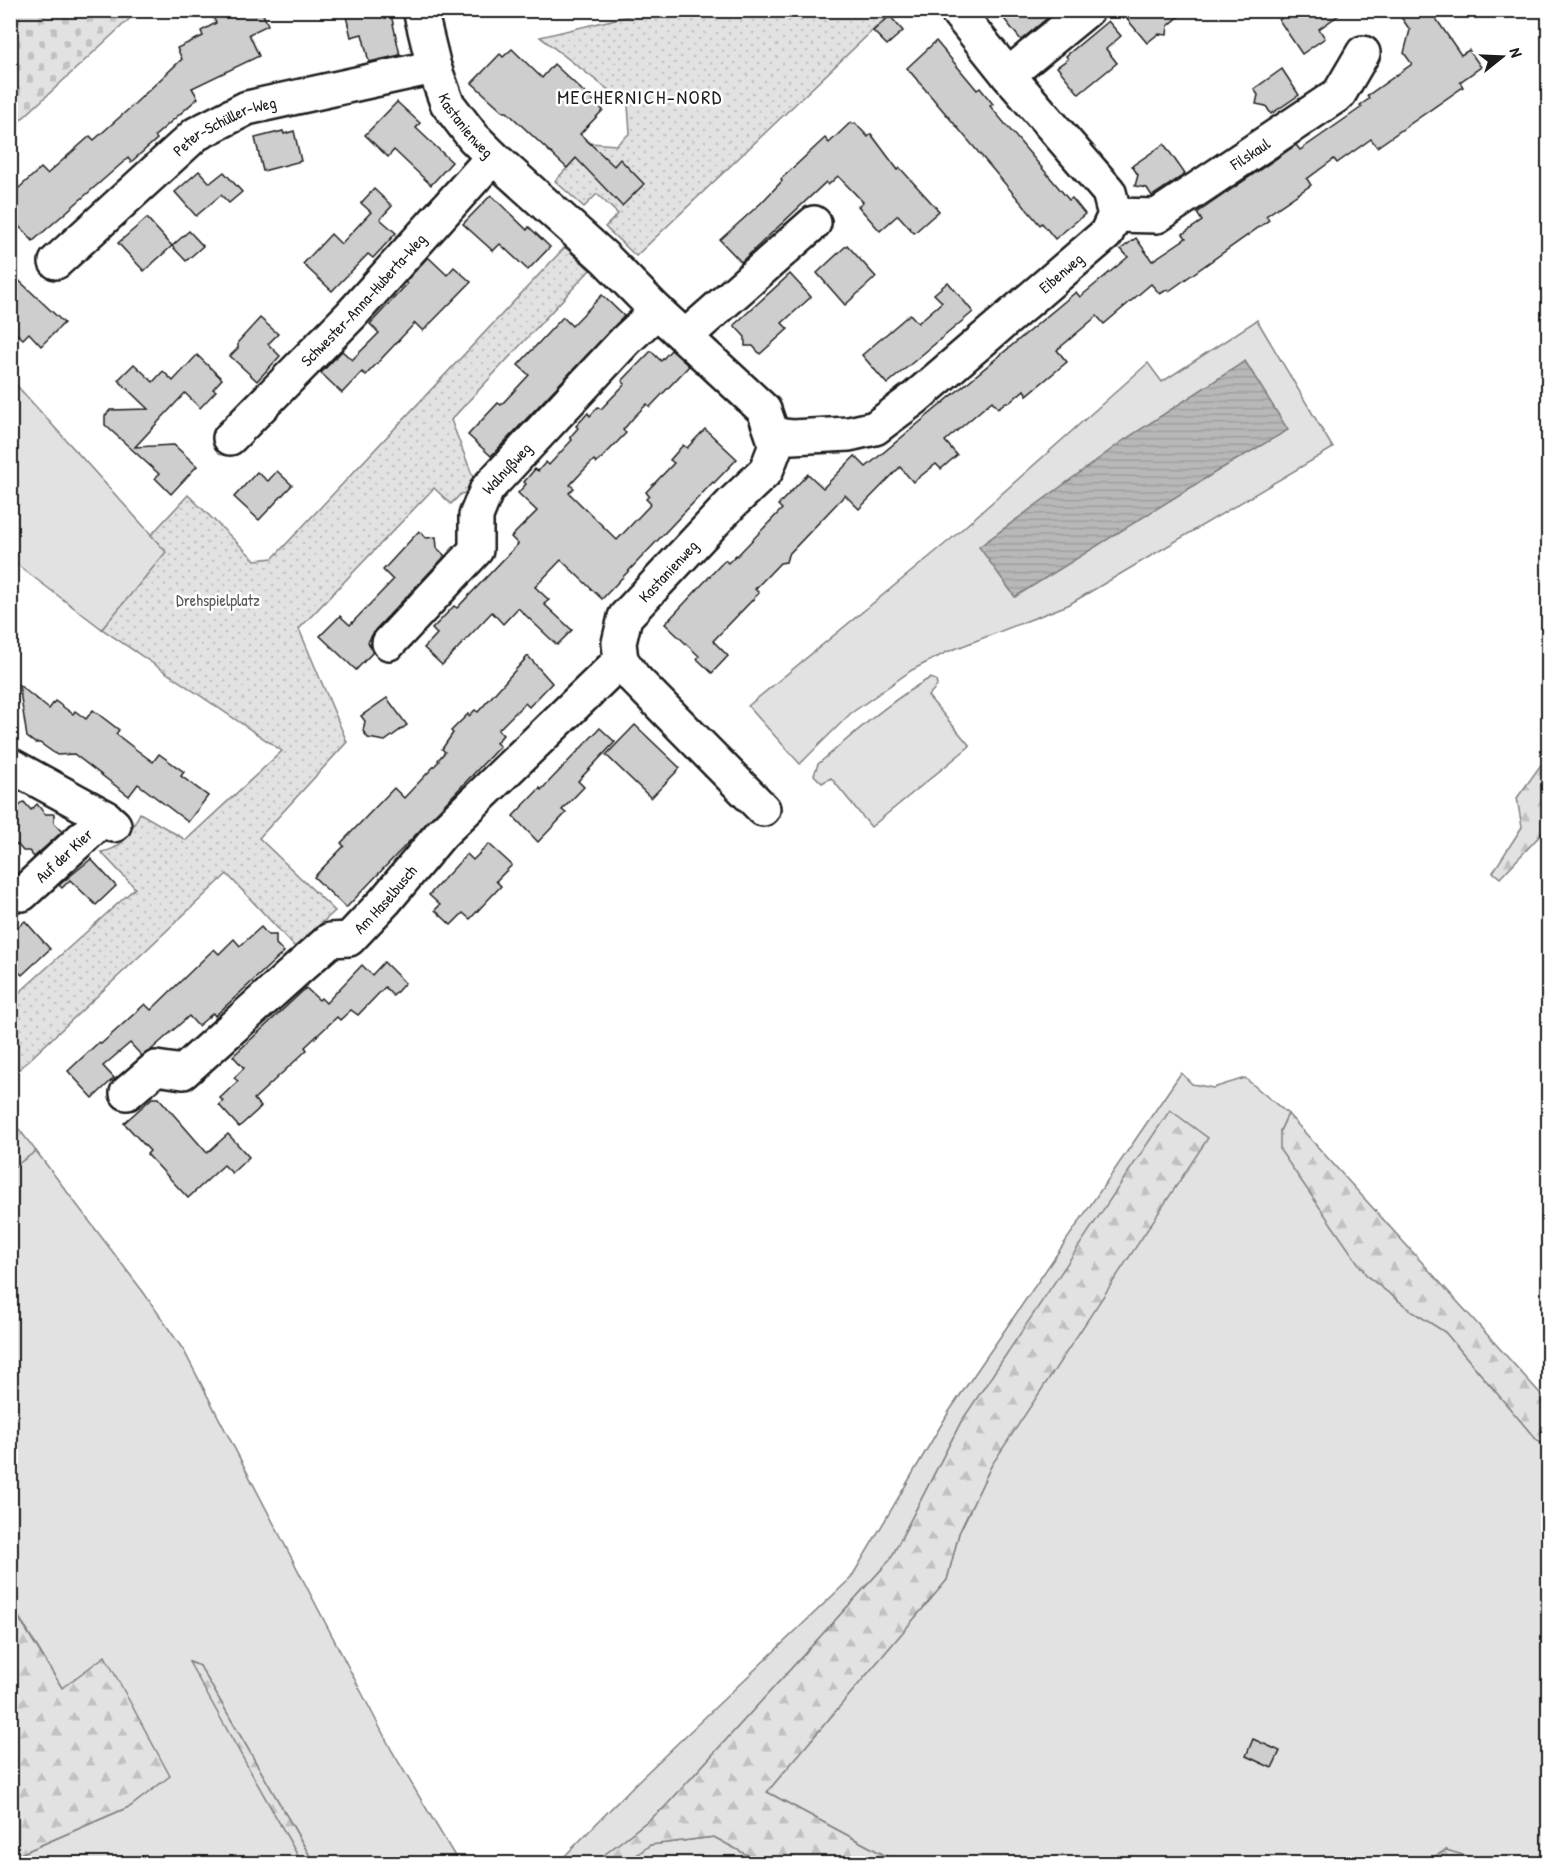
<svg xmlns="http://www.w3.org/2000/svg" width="1559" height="1874" viewBox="0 0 1559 1874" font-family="'Patrick Hand',sans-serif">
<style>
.grass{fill:#e2e2e2;stroke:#7f7f7f;stroke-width:1.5}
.forest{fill:url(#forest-firs);stroke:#7f7f7f;stroke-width:1.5}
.cemetery{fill:url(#cemetery-stones);stroke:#7f7f7f;stroke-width:1.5}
.park{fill:url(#park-dots);stroke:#7f7f7f;stroke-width:1.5}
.water{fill:url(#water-rules);stroke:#7a7a7a;stroke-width:1.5}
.building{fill:#cecece;stroke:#1c1c1c;stroke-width:1.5}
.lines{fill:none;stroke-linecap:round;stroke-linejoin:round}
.minor-casing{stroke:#1c1c1c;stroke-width:38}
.minor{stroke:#fff;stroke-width:33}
.labels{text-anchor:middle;stroke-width:5;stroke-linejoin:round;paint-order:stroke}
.street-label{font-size:16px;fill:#1c1c1c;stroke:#fff}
.park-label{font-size:16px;fill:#575757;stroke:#fff}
.quarter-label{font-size:20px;letter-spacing:1.5px;fill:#1c1c1c;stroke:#fff}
</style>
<defs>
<pattern id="forest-firs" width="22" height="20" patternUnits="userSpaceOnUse" patternTransform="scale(1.5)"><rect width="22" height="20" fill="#e2e2e2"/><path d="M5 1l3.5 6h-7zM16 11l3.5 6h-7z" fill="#c1c1c1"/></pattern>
<pattern id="cemetery-stones" width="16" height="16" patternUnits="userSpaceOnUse" patternTransform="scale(1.5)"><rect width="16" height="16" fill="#e2e2e2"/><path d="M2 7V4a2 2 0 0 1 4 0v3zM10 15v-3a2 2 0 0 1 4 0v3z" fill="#c1c1c1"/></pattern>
<pattern id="park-dots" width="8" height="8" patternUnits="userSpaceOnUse" patternTransform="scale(1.5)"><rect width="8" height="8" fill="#e2e2e2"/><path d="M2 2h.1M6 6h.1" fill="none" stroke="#c1c1c1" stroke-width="1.8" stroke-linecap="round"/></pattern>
<pattern id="water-rules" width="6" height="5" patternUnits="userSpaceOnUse" patternTransform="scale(1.5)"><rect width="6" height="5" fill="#b8b8b8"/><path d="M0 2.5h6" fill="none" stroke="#9e9e9e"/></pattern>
</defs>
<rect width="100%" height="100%" fill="#fff"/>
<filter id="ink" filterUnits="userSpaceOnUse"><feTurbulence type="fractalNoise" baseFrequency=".0167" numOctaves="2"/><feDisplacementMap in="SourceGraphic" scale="12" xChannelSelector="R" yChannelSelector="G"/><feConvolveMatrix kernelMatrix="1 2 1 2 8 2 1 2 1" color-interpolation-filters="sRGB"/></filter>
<g filter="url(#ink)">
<!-- grass -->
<g class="grass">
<path d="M1257 320 1333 448 1068 605 947 652 912 670 850 714 800 764 748 706 951 539 1148 363 1162 382Z"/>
<path d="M10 378 167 552 102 629 11 560Z"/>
<path d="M930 678 936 680 937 686 928 696 970 746 871 827 831 778 822 783 814 775 818 764C854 734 889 701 930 678Z"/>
<path d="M1181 1073 1192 1084 1213 1088 1245 1078 1288 1114 1280 1131 1367 1276 1413 1312 1445 1332 1535 1438 1548 1449V1863H1485L1446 1850 1423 1864 899 1863 767 1792 947 1580 959 1533 991 1466 961 1422 890 1560 664 1808 594 1863 557 1864 637 1782 851 1578 950 1410Z"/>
<path d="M36 1151 144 1293 184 1351 392 1751 459 1863H314L200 1666 190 1662 302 1863H11V1858L131 1806 105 1657 62 1688 11 1604 10 1169Z"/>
<path d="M714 1837 762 1863 626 1864 650 1845Z"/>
</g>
<!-- forest -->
<g class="forest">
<path d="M1548 755V827L1500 878 1493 872 1522 827 1517 798Z"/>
<path d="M1170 1110 1208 1138 991 1466 959 1533 947 1580 767 1792 899 1863H762L714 1837 650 1845 626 1863H594L664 1808 890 1560 961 1422Z"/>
<path d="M1288 1114 1548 1402V1449L1535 1438 1445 1332 1413 1312 1367 1276 1280 1150V1131Z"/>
<path d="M11 1119 36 1151 11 1169H10Z"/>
<path d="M10 1604 62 1688 105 1656 170 1776 131 1806 11 1858Z"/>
<path d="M189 1662 200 1666 314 1863H302Z"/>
<path d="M1446 1850 1487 1862 1423 1863Z"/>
</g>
<!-- cemetery -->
<path class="cemetery" d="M11 10H138V11L11 129Z"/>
<!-- park -->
<g class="park">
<path d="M804 10 811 17 818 11H893L636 256 605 227 618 214 597 194 584 207 555 181 590 143 616 145 630 133 628 105 540 37 649 11Z"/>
<path d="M565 247 590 270 451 420 478 490 461 494 451 504 434 488 299 629 347 742 259 838 335 911 295 947 227 874 11 1077V1000L135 888 101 852C124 849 130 832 140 813L186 840 282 751 102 629 166 552 151 535 188 495 255 560 273 558Z"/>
</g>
<!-- water -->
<path class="water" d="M1245 361 1288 430 1219 470 1015 597 979 547 1124 440Z"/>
<!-- building -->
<g class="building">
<path d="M210 10H261L268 25 249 34 259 56 192 88 198 98 155 136 157 139 131 162 128 158 33 241 10 217V196L41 168 47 174 90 136 94 140 130 108 182 59 177 48 203 36 201 31 216 23Z"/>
<path d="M355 10H390L400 55 369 62 362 34 351 37 346 16 356 13Z"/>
<path d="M997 10H1057L1021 40Z"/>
<path d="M1138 10H1187L1168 26 1167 35 1158 34 1147 43 1127 19Z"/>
<path d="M1292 10H1346L1319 29 1325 38 1302 54 1279 20Z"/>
<path d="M1396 10H1430L1461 55 1469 50 1481 67 1460 82 1463 87 1377 147 1371 139 1337 163 1334 159 1307 179 1311 185 1266 216 1269 220 1169 291 1168 289 1160 294 1151 284 1104 324 1097 316 1057 350 1067 362 1027 395 1024 390 1010 402H1006L998 408 992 401 945 441 957 455 941 469 936 464 913 482 900 467 859 509 845 495 788 555 786 562 780 563 755 589 759 593 713 641 728 656 712 673 697 659 699 656 665 624 725 560 728 563 736 555 737 556 782 509 778 505 808 474 823 488 855 456 866 467 1076 292 1080 297 1128 257 1121 249 1136 238 1152 261 1186 238 1183 234 1202 221 1197 213 1296 145 1300 150 1362 107 1360 105 1369 99 1367 96 1412 64 1404 53 1410 30Z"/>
<path d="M890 16 903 31 887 45 873 31Z"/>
<path d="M1108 21 1121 36 1106 49 1117 63 1079 94 1057 67 1068 59 1066 56Z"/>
<path d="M936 41 977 90 980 88 993 104 990 106 1069 200 1072 198 1085 214 1055 239 1042 223 1040 225 907 68Z"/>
<path d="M512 49 542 78 554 64 603 110 580 134 614 166 620 159 644 184 622 206 576 158 567 168 507 112H504L472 83 500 54 503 57Z"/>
<path d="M1282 69 1299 95 1271 114 1266 106 1256 104 1258 95 1254 89Z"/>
<path d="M397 102 420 123 416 128 452 162 431 185 394 150 388 157 365 135Z"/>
<path d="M851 122 853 124 855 123 868 137 871 134 898 170 900 168 939 211 914 233 898 215 880 231 858 206 863 202 838 176 828 185 826 182 741 262 720 240 761 203 782 181 781 179 825 138 829 143Z"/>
<path d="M283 131 284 134 294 131 301 161 263 171 255 138Z"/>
<path d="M1164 144 1185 174 1152 196 1147 188 1135 186 1138 175 1132 166Z"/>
<path d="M199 171 210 183 224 172 242 192 229 203 221 195 196 216 175 192Z"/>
<path d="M374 189 392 206 380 219 396 233 373 258 368 254 332 291 303 264 331 234 341 244 371 212 361 203Z"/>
<path d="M491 195 527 230 529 227 550 247 528 270 500 244 493 251 463 224Z"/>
<path d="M147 218 172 246 144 271 118 243Z"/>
<path d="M189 231 203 246 186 261 172 246Z"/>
<path d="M847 245 876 277 845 305 817 273Z"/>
<path d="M428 257 447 275 454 267 471 282 423 331 415 323 366 375 362 372 342 393 321 373 342 351 352 360 379 333 370 324 407 284 405 282Z"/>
<path d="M10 272 64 323 41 346 29 333 23 339 10 328Z"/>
<path d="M790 274 811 297 782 323 788 329 760 354 753 346H745V337L734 325Z"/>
<path d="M948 282 973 312 887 384 862 355 910 314 918 323 942 302 934 294Z"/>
<path d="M602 295 624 316 491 456 468 435 498 403 501 405 529 375 518 365 563 317 572 326Z"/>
<path d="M260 318 278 334 268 344 280 356 257 381 230 356 238 348V342Z"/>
<path d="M671 350 689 366 650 407 647 404 634 417 623 430 626 433 597 463 594 460 582 472 570 485 574 488 569 493 617 540 651 504 646 499 649 496 646 492 674 463 670 460 683 445 687 448 705 429 737 459 714 483 713 482 602 599 561 560 535 587 549 600 544 604 572 630 557 645 518 608 503 624 492 612 442 665 424 648 437 634 432 629 454 606 457 608 518 544 511 537 537 511 518 493 526 484 524 482 535 469 538 471 546 462 549 465 572 440 570 437 578 428 576 426 588 413 590 416 598 407 601 409 625 384 622 381 651 351 661 361Z"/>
<path d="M197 355 222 379 213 389 216 391 200 408 185 393 135 447 174 445 197 466 171 494 155 478 159 474 105 425V416L110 410 148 409 118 380 134 364 153 382 163 371 173 381Z"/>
<path d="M277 471 292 485 259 520 234 497 257 472 268 481Z"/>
<path d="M419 531 426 538 436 537 437 548 445 556 375 630 368 642 373 652 356 670 320 636 340 616 350 625 393 580 383 570Z"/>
<path d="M528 656 552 683 529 707 525 703 498 730 503 735 496 743 500 746 346 908 314 877 344 846 341 843 394 788 404 798 439 761 438 760 445 752 442 749 453 733 451 731 468 714 469 716 475 710 478 712Z"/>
<path d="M19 685 49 709 55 701 73 714 75 711 86 719 93 710 119 730 116 734 134 748 153 762 159 754 184 772 181 776 208 796 188 822 138 784 129 796 74 754 57 755 40 743H35L27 737Z"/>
<path d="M387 698 407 725 385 741 368 738 363 731 365 721 361 716Z"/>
<path d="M635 725 680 768 651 798 606 755Z"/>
<path d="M600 728 615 742 578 781 584 787 562 810 566 813 538 842 513 816 540 788 541 790Z"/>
<path d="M24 802 31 810 37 804 45 814H54V823L62 832 34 857 29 851H23L18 845 10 844V814Z"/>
<path d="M489 844 512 865 496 881 501 886 470 919 463 913 451 925 435 910 440 905 429 895 467 854 473 860Z"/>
<path d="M91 859 116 886 96 905 70 880 62 888 59 885Z"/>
<path d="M25 921 50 949 22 975 10 963V934Z"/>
<path d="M261 927 268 935H276V944L284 952 215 1016 213 1013 198 1026 189 1016 151 1050 142 1056 130 1043 103 1066 114 1078 93 1098 68 1071 99 1042 101 1044 145 1004 151 1010 214 949 219 954 234 939 240 946Z"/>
<path d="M384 962 405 983 393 996 385 987 358 1015 351 1010 340 1020 337 1017 305 1047 307 1050 254 1099 261 1107 239 1127 219 1105 223 1101 220 1098 238 1081 234 1078 244 1068 233 1056 306 988 319 1000 321 998 326 1003 362 965 372 975Z"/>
<path d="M152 1098H159L207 1153 228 1134 249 1157 232 1173 224 1165 188 1198 147 1154 150 1151 124 1123Z"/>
<path d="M1253 1739 1280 1751 1272 1768 1246 1756Z"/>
</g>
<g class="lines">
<!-- minor casing -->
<g class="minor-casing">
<g id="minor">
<path id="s1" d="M420 10 434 67 447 103 473 137 493 157 605 258 657 311 764 410 776 445 766 471 731 504 625 617 619 643 621 660 634 678 763 809"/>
<path d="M1008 75 1087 10"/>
<path id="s2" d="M1115 215 1157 216 1339 94 1363 53"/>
<path id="s3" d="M56 262 196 134 247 108 434 67"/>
<path d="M686 336 814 223"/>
<path id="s4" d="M774 435 792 437 849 434 875 428 915 398 1106 234 1115 215 1109 192 1008 75 956 10"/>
<path id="s5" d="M230 438 351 315 493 157"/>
<path id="s6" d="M389 643 476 550V516L487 489 625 341 657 311"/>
<path d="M10 765 105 817 114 825"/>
<path id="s7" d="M22 894 105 817"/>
<path id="s8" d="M127 1093 156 1068 183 1072 330 940 349 939 385 901 441 834 621 660"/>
</g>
</g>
<!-- minor -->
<use href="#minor" class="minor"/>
</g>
</g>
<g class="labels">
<!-- street labels -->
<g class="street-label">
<text dy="6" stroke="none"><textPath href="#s1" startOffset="126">Kastanienweg</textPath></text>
<text dy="6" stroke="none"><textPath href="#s3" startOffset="219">Peter-Schüller-Weg</textPath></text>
<text dy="6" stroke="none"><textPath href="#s2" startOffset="154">Filskaul</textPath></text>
<text dy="6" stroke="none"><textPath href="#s4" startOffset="344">Eibenweg</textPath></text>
<text dy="6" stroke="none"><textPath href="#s5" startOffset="192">Schwester-Anna-Huberta-Weg</textPath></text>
<text dy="6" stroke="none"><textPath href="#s6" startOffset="219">Walnußweg</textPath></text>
<text transform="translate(668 571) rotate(-47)" y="6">Kastanienweg</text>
<text dy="6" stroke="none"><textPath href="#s7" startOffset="57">Auf der Kier</textPath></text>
<text dy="6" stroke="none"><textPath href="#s8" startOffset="336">Am Haselbusch</textPath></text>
</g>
<!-- park labels -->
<g class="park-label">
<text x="218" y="606">Drehspielplatz</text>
</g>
<!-- quarter labels -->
<g class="quarter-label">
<text x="640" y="104">MECHERNICH-NORD</text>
</g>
</g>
<!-- margin -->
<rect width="1559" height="1874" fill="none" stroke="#fff" stroke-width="36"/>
<rect x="18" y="18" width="1523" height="1838" fill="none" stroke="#1c1c1c" stroke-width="2" filter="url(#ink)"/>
<!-- north arrow -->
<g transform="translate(1502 57) rotate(72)" stroke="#ffffff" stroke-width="4.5" paint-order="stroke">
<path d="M0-4.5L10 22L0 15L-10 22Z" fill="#1c1c1c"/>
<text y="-9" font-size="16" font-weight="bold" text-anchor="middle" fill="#1c1c1c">N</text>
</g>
</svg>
